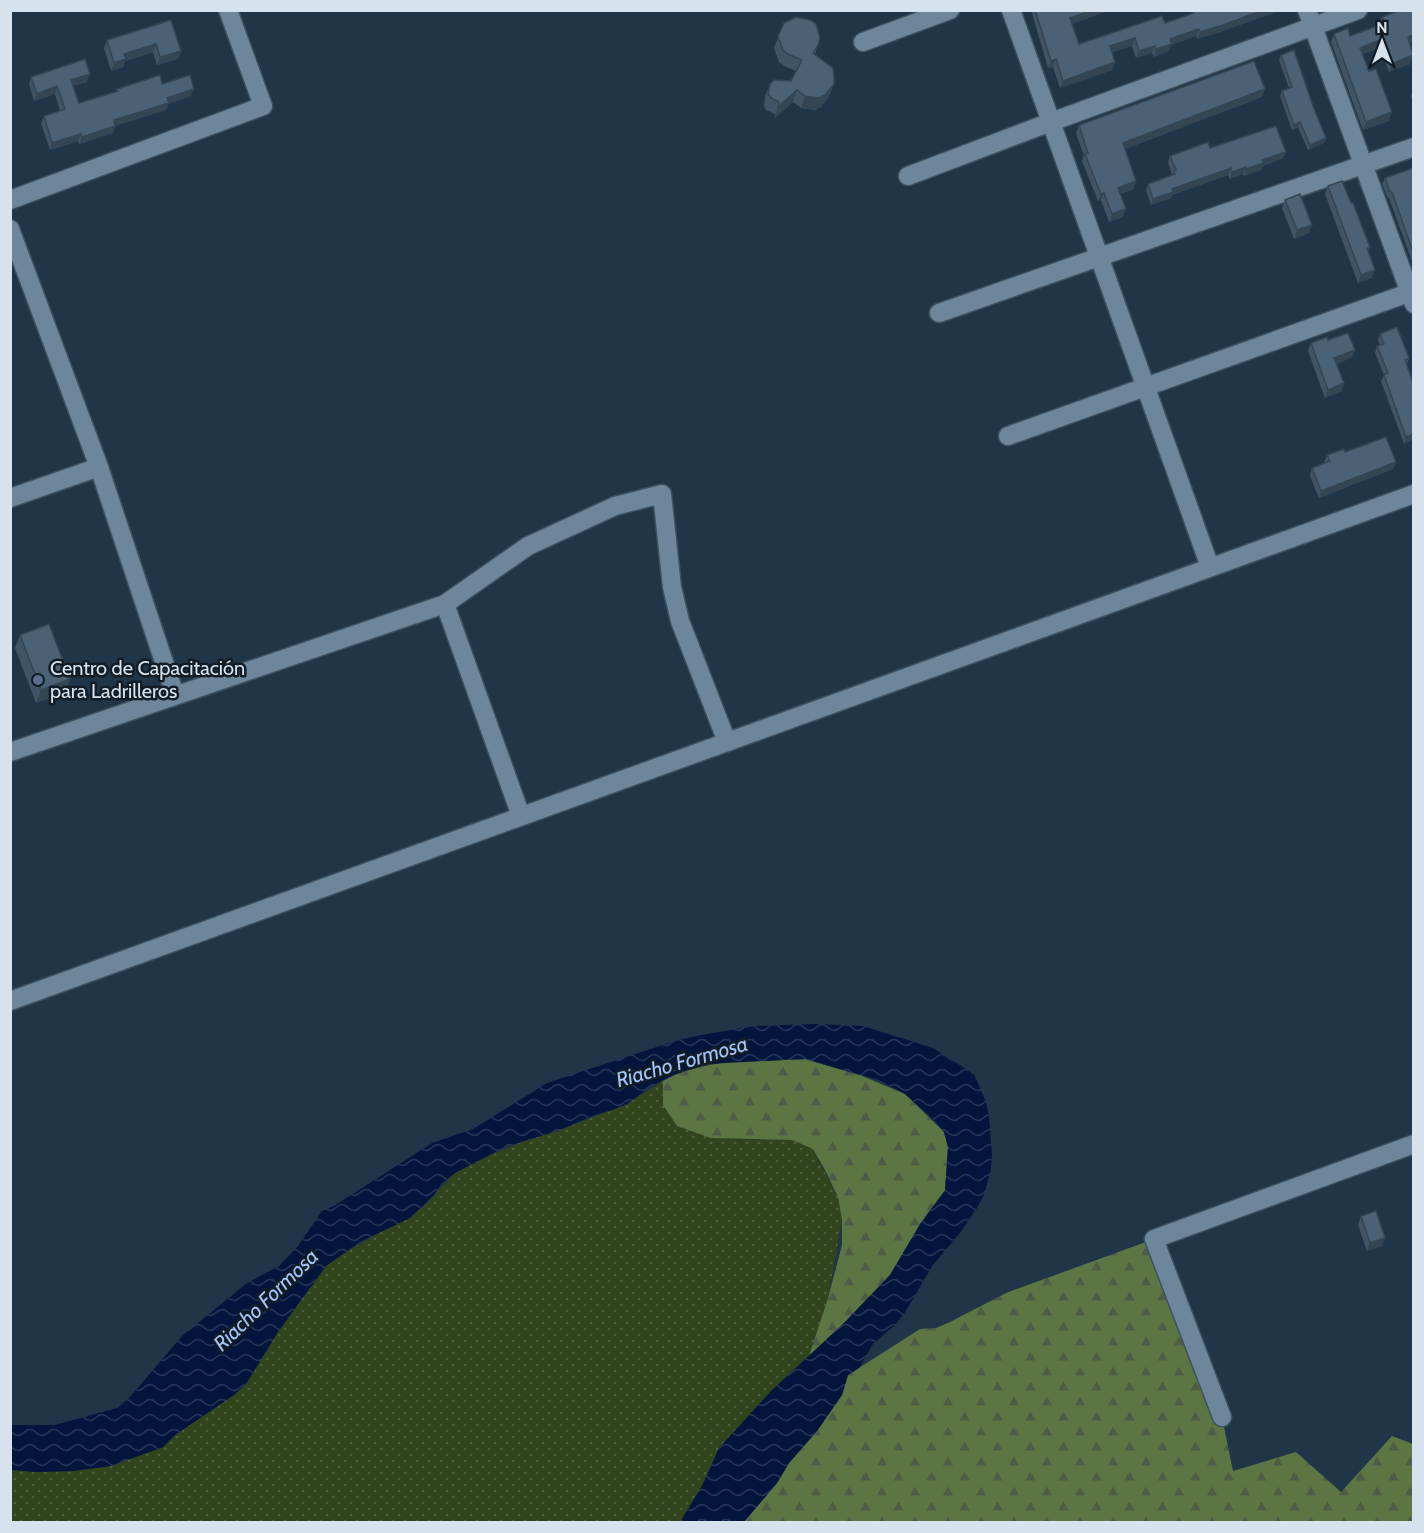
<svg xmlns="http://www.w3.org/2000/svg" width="1424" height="1533" viewBox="0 0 1424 1533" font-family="Cabin,sans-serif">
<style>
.grass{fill:url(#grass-dots)}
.forest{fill:url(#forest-firs)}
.water{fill:url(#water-waves)}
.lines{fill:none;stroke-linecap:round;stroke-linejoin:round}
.minor-casing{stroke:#3d505f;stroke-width:21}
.minor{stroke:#6e869b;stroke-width:18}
.wall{fill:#405465}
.shaded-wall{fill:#344553}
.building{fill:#4b6276;stroke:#344553;stroke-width:1.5}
.service-dot{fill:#5c6f8a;stroke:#121c24;stroke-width:2}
.labels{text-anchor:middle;stroke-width:5;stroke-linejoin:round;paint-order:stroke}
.poi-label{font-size:20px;fill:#d6e3ef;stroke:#121c24;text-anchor:start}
.water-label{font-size:21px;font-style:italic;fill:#a3c3fc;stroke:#121c24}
</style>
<defs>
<pattern id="grass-dots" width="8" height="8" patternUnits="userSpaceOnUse" patternTransform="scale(1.5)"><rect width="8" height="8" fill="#30451c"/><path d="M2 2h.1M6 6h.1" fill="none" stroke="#4d603d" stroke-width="1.8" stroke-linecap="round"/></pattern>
<pattern id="forest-firs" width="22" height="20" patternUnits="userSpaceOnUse" patternTransform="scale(1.5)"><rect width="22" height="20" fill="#5b7643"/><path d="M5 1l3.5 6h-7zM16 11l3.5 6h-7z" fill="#4e5d46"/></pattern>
<pattern id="water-waves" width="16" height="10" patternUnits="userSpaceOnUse" patternTransform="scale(1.5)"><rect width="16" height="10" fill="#03153d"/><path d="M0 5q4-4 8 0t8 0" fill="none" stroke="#273759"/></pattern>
</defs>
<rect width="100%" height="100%" fill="#203547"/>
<!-- grass -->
<path class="grass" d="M663 1081V1105L711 1138 792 1140 813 1149 838 1197 842 1220 828 1298 809 1356 772 1390 719 1448 702 1486 680 1522H11L10 1470 36 1472 73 1471 111 1466 163 1447 175 1435 234 1395 246 1384 278 1332 326 1266 341 1255 423 1207 455 1173 467 1165 522 1142 557 1131 627 1104Z"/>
<!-- forest -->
<g class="forest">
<path d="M805 1059 862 1076 905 1094 944 1132 948 1147 945 1190 927 1214 890 1275 844 1323 809 1356 828 1298 842 1245V1220L838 1197 825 1170 813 1149 792 1140 711 1138 677 1126 663 1105V1081C703 1059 760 1059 805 1059Z"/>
<path d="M1154 1239 1222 1417 1233 1471 1296 1452 1341 1492 1392 1436 1413 1444V1522H744L777 1483 789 1463 817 1431 842 1395 848 1375 920 1329 936 1328 950 1322 1006 1293Z"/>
</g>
<!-- water -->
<path class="water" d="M814 1024 863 1026 933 1048 974 1074 986 1102 989 1115 992 1155 991 1169 984 1195 977 1208 960 1233 933 1265 904 1314 895 1325 873 1344 859 1368 848 1375 842 1395 817 1431 789 1463 777 1483 744 1522H680L702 1486 719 1448 772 1390 844 1323 890 1275 920 1224 945 1191 948 1147 944 1132 935 1121 905 1094 879 1080 805 1059 706 1064 675 1074 650 1087 627 1104 612 1110 595 1115 557 1131 505 1147 455 1173 442 1183 434 1195 410 1218 360 1242 326 1266 278 1332 246 1384 234 1395 175 1435 163 1447 111 1466 73 1471 36 1472 11 1470V1425H55L117 1408 129 1398 182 1336 247 1283 279 1266 298 1246 322 1211 334 1206 432 1143 473 1129 547 1083 678 1040 707 1034 756 1026Z"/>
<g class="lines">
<!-- minor casing -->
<g class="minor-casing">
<g id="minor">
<path d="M1011 10 1210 567"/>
<path d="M1307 10 1414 304"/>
<path d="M863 42 950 10"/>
<path d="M908 176 1051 122 1358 10"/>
<path d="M10 200 263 106 228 10"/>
<path d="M10 229 99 467 175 695"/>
<path d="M939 313 1414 147"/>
<path d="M1008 436 1414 291"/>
<path d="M10 498 99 467"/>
<path d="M445 604 521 816"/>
<path d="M10 752 445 604 528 546 615 506 662 494 672 587 680 621 727 742"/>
<path d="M10 1001 1414 494"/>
<path d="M1222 1417 1154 1239 1414 1144"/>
</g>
</g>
<!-- minor -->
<use href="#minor" class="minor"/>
</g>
<!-- wall -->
<g class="wall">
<path d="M1031 10H1110L1072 24 1079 44 1165 23 1192 14 1193 10H1281L1220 32 1197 39 1196 36 1171 45 1169 51 1154 57 1152 53 1136 58 1132 46 1112 52 1115 62 1112 70 1060 88 1053 67 1048 68Z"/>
<path d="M1382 17 1410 44V64L1389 72 1380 48 1362 54 1389 121 1363 130 1331 42 1334 34 1350 36 1379 25Z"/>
<path d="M171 20 181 51 178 59 157 65 153 52 125 61 123 67 111 71 104 48 107 40Z"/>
<path d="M784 23 818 45 815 54 834 84 829 96 821 107 815 110 801 108 793 102 774 119 775 114 766 110 764 106 765 96 770 84 791 81 796 71 784 66 779 62 774 48Z"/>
<path d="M1281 55 1313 106 1326 138 1324 143 1308 150 1298 127 1292 130 1280 96 1282 91 1289 88 1279 60Z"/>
<path d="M31 77 87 82 73 86 79 103 116 92 117 89 162 84 191 96 168 104 166 110 115 126 113 133 79 144 78 141 50 150 41 123 44 116 60 111 55 94 34 101 29 84Z"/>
<path d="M1413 90V103L1411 96Z"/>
<path d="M1262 97 1125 149 1134 189 1120 194 1123 217 1109 222 1101 200 1098 201 1082 161 1084 156 1076 133 1079 125Z"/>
<path d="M1210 148 1283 158 1263 166 1261 170 1244 176 1243 174 1230 179 1228 175 1172 195 1171 198 1151 205 1146 190 1148 184 1172 175 1168 162 1170 156Z"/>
<path d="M1413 168V264L1389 198H1388L1382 184 1385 178Z"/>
<path d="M1328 186 1351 203 1370 247 1368 252 1372 278 1358 283 1325 194Z"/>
<path d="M1285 200 1309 233 1294 239 1282 208Z"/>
<path d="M1380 334 1409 358 1407 364 1413 440 1404 444 1381 381 1384 375 1375 353 1377 346 1380 345 1378 340Z"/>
<path d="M1328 340 1355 350 1352 357 1337 364 1342 391 1325 398 1308 351 1311 343Z"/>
<path d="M1345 452 1396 462 1393 469 1319 498 1310 476 1312 468 1324 463 1327 455Z"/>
<path d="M20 635 70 679 66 692 36 703 15 648Z"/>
<path d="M1361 1216 1382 1246 1367 1251 1358 1225Z"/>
</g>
<!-- shaded-wall -->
<g class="shaded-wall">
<path d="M1092 10H1110L1067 26 1070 18Z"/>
<path d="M1263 10H1281L1220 32 1197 39 1200 32Z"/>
<path d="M1199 29 1196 36 1171 45 1169 51 1154 57 1156 49 1170 39Z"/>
<path d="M1413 35V42L1405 46 1408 37Z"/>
<path d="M1135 38 1132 46 1107 54 1110 46Z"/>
<path d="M1383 39 1380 48 1357 56 1360 48Z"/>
<path d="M156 44 153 52 125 61 123 67 111 71 114 63 124 54Z"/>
<path d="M1155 46 1152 53 1136 58 1139 51Z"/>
<path d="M181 51 178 59 157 65 160 57Z"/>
<path d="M1413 55 1410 64 1389 72 1392 64Z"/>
<path d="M1056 59 1053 67 1048 68 1051 61Z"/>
<path d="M1115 62 1112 70 1060 88 1063 81Z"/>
<path d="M90 74 87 82 69 87 71 80Z"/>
<path d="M834 84 829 96 821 107 815 110 801 108 805 96Z"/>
<path d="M57 86 55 94 34 101 37 94Z"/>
<path d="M194 89 191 96 168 104 166 110 115 126 113 133 79 144 82 137 114 120 167 98Z"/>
<path d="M1265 89 1262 97 1120 151 1123 143Z"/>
<path d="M797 90 793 102 774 119 778 107Z"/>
<path d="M1392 112 1389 121 1363 130 1366 122Z"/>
<path d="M1300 122 1298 127 1292 130 1294 125Z"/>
<path d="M81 134 78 141 50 150 52 143Z"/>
<path d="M1326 138 1324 143 1308 150 1310 145Z"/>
<path d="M1286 152 1283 158 1263 166 1261 170 1244 176 1246 169 1262 160Z"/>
<path d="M1246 167 1243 174 1230 179 1232 172Z"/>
<path d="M1231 168 1228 175 1172 195 1171 198 1151 205 1153 199 1172 189Z"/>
<path d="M1136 181 1134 189 1115 195 1118 188Z"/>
<path d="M1104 193 1101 200 1098 201 1101 194Z"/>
<path d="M1126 209 1123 217 1109 222 1112 214Z"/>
<path d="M1312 225 1309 233 1294 239 1297 230Z"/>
<path d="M1375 270 1372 278 1358 283 1361 275Z"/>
<path d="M1355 350 1352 357 1332 366 1334 358Z"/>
<path d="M1344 383 1342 391 1325 398 1328 390Z"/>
<path d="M1413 434V440L1404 444 1406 437Z"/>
<path d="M1396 462 1393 469 1319 498 1321 491Z"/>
<path d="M70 679 66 692 36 703 41 690Z"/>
<path d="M1385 1238 1382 1246 1367 1251 1370 1243Z"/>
</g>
<!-- building -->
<g class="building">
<path d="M1035 10H1092L1070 18 1079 44 1162 16 1165 23 1194 13 1193 10H1263L1223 25 1200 32 1199 29 1170 39 1172 44 1156 49 1155 46 1139 51 1135 38 1110 46 1115 62 1063 81 1056 59 1051 61Z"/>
<path d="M1400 10H1413V35L1408 37 1413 55 1392 64 1383 39 1360 48 1369 71 1376 69 1392 112 1366 122 1334 34 1348 28 1350 36 1385 23 1382 17Z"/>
<path d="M796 17 810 20 816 24 820 38 818 45 813 53 833 68 834 77V84L825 95 819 98 805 96 797 90 778 107 779 102 771 98 768 94 770 84 774 80 791 81 802 60 788 54 783 50 778 36 784 23Z"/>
<path d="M171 20 181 51 160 57 156 44 124 54 126 59 114 63 107 40Z"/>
<path d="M1294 50 1313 106 1326 138 1310 145 1300 122 1294 125 1282 91 1292 87 1281 55Z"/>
<path d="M85 59 90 74 71 80 79 103 118 91 117 89 160 75 162 84 190 75 194 89 167 98 169 103 114 120 115 126 82 137 81 134 52 143 44 116 65 109 57 86 37 94 31 77Z"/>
<path d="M1254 61 1265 89 1123 143 1136 181 1118 188 1126 209 1112 214 1104 193 1101 194 1092 172 1085 154 1088 153 1079 125Z"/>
<path d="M1276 126 1286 152 1262 160 1264 163 1246 169V167L1232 172 1231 168 1172 189 1173 192 1153 199 1148 184 1175 174 1174 171 1176 170 1170 156 1208 142 1210 148Z"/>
<path d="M1413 168V252L1392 192H1390L1385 178Z"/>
<path d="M1342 181 1351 203H1353L1370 247 1367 248 1375 270 1361 275 1328 186Z"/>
<path d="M1300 194 1312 225 1297 230 1285 200Z"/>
<path d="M1397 327 1409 358 1405 360 1413 382V434L1406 437 1384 375 1388 373 1377 346 1384 344 1380 334Z"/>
<path d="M1348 333 1355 350 1334 358 1344 383 1328 390 1311 343 1327 337 1328 340Z"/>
<path d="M1386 437 1396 462 1321 491 1312 468 1330 461 1327 455 1344 449 1345 452Z"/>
<path d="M49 624 70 679 41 690 20 635Z"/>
<path d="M1376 1211 1385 1238 1370 1243 1361 1216Z"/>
</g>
<!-- markers -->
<circle class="service-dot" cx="38" cy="680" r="6"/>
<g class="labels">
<!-- poi labels -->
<g class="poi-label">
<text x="50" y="675">Centro de Capacitación<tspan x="50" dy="23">para Ladrilleros</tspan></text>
</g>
<!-- water labels -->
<g class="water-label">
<text transform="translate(682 1062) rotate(-16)" y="7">Riacho Formosa</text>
<text transform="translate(266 1300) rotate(-44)" y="7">Riacho Formosa</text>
</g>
</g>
<!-- border -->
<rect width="1424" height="1533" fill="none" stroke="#d6e3ef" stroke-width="24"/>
<!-- north arrow -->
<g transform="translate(1382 42)" stroke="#121c24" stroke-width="4.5" paint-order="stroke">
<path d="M0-4.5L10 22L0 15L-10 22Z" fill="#d6e3ef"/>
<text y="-9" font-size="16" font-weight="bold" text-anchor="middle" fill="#d6e3ef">N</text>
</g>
</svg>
